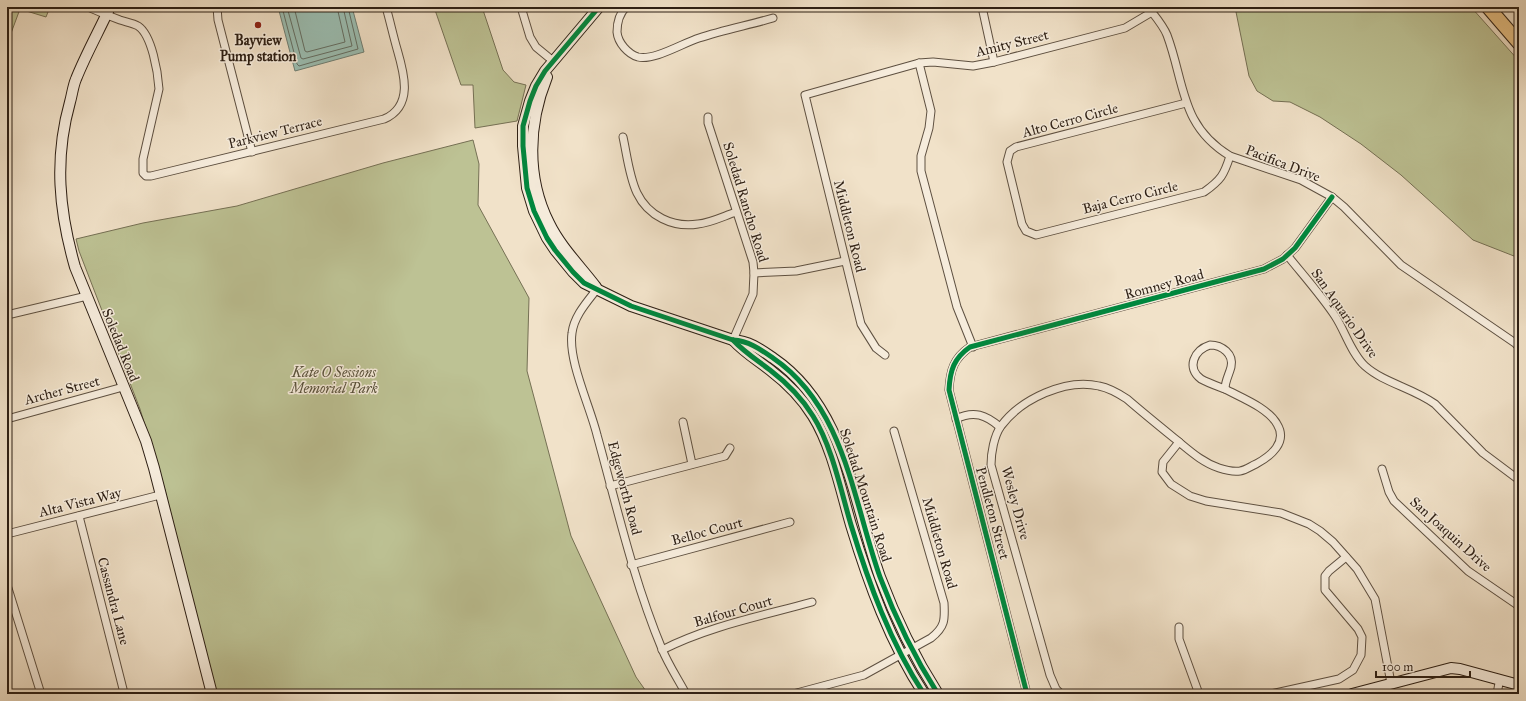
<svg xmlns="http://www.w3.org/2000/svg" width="1526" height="701" viewBox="0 0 1526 701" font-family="'IM FELL Great Primer',serif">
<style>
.green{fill:#bdc294;stroke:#757054}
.water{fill:#9bbeb2;stroke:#6f7e73}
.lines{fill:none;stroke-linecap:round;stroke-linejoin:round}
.shore{stroke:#646e63;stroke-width:1}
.street-casing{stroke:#5e5041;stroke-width:9}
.secondary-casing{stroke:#2d1f14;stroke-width:12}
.highway-casing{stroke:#2d1f14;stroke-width:15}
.street{stroke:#f6ecdc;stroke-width:7}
.secondary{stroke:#f6ecdc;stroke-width:10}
.highway{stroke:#e8c184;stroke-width:13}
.cycleway-casing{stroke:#f6ecdc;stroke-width:8}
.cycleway{stroke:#00873e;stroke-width:5}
.poi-dot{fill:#8f2418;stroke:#f6ecdc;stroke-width:1.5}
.labels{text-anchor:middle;stroke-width:3;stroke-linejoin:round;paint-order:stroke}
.poi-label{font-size:14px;font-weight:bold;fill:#2d1f14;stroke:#f6ecdc}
.street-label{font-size:14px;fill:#2d1f14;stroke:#f6ecdc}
.park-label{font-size:14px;font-style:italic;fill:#58503a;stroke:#f6ecdc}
</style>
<rect width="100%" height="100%" fill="#f1e2c9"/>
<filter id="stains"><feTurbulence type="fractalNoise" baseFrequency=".005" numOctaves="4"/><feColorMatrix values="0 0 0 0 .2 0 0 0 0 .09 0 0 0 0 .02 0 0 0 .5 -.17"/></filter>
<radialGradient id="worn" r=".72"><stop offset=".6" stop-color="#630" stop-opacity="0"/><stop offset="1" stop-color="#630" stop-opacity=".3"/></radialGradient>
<!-- green -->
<g class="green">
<path d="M7 7H50L46 17 20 9 7 44Z"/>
<path d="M434 7H482L503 70 514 82 526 85 517 121 475 128 473 85H461Z"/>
<path d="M1235 7H1471L1519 61V258L1473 240 1401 175 1361 144 1320 117 1290 102 1273 101 1257 91 1249 76Z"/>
<path d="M473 140 479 164 478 205 529 298 527 371 571 536 636 677 648 694H216L165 490 140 409 79 251 76 239 143 223 237 206 383 163Z"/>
</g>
<!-- water -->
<path class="water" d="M278 7H352L364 52 295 71Z"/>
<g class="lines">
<!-- shore -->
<g class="shore">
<path d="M282 7 297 64 299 66 358 49 348 7"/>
<path d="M287 7 301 58 303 59 352 46 343 7"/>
<path d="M294 7 305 51 307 52 345 42 337 7"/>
</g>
<!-- street casing -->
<g class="street-casing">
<g id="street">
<path d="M88 7C99 12 109 16 120 20 126 22 133 23 138 26 152 35 158 73 159 89L143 159V173L146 176H151L384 119C414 106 404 73 397 49 393 35 390 21 386 7"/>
<path d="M217 7 218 20 252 152"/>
<path d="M521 7 530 37 536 47 553 61"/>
<path d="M626 7C620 13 617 23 617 32 618 43 628 54 638 57 654 61 683 43 699 38 723 30 749 25 773 18"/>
<path d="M982 7 994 62"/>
<path d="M1148 7C1154 15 1163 25 1167 35 1185 83 1180 126 1230 156L1301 180 1332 197 1344 207 1401 265 1515 343 1519 347"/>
<path d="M919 63 931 111 929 128 921 156V171L957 307 973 347"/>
<path d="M1186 103 1016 147 1010 151 1007 162 1022 224 1026 231 1036 235 1204 192C1221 180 1224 175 1230 156"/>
<path d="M708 117V123L753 262 754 273 753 294 733 340"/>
<path d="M623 137C627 155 629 176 637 193 648 216 673 228 698 224 710 223 724 216 736 212"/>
<path d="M1287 255C1303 275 1321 295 1335 316 1345 331 1351 353 1365 366 1384 383 1413 388 1435 404L1483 453 1519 480"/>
<path d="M754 273 796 271 845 261"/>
<path d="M597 289C587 302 574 316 572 333 568 361 590 406 597 435 617 507 633 579 662 649 668 664 678 679 686 694"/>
<path d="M7 315 87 296"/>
<path d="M1210 345C1222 345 1234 354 1231 367 1229 375 1225 381 1225 389 1217 386 1208 383 1201 379 1186 368 1194 350 1210 345Z"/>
<path d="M885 355 876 348 861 324 805 95 919 63 933 62 973 66 994 62 1125 28 1152 12"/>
<path d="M7 419 123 387"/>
<path d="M956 419C974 410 986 415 1000 427"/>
<path d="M683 422 692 464"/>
<path d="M1179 442 1163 462 1162 472 1171 484 1190 496 1206 501 1281 513 1309 524 1320 531 1333 542 1357 569 1375 599 1391 683"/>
<path d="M1382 469 1389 492 1394 501 1468 571 1519 606"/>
<path d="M610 486 725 456 730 448"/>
<path d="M79 516 123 689V694"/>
<path d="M7 534 160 495"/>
<path d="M631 565 790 522"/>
<path d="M7 585 41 694"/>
<path d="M1179 627V639L1199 694"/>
<path d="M662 650C709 626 762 616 812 602"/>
<path d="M793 694 864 675 931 638C945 627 945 620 944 603L894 431"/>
<path d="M1027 694 949 390C950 370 954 358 970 347L1264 269 1283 259 1295 248 1332 197"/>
<path d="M1061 694 1056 689 1050 675 991 465C991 453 994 436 1001 426 1021 399 1066 378 1099 386 1109 388 1118 393 1127 399 1142 412 1158 425 1174 438 1188 449 1201 462 1219 468 1225 470 1233 472 1240 471 1246 470 1251 466 1256 464 1271 456 1288 442 1277 424 1268 408 1242 398 1225 389"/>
<path d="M1271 694 1339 679 1353 670 1361 655 1362 637 1358 629 1325 590V576L1329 571 1346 557"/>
<path d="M1497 694 1499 683 1501 680"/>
</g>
</g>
<!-- secondary casing -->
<g class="secondary-casing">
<g id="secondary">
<path d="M110 7C99 31 86 54 76 79 73 86 72 95 70 102 54 159 59 211 75 267L146 441 154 468 212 694"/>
<path d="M599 7 545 71 536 86 530 101 523 126V146L527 188 534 211 547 238 555 250 573 272 584 283 631 306 733 340C749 341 760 349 773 358 845 407 853 501 880 577 895 617 915 658 938 694"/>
<path d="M547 77C528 124 526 177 549 223 560 246 580 266 596 287"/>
<path d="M733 340C744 352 757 360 770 370 787 383 802 398 813 416 832 446 841 491 851 525 869 584 890 642 924 694"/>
<path d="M1352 694 1451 668 1460 669 1519 685"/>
</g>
</g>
<!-- highway casing -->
<g class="highway-casing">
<path id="highway" d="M1488 7 1519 43"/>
</g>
<!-- street -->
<use href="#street" class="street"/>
<!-- secondary -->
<use href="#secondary" class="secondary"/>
<!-- highway -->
<use href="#highway" class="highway"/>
<!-- cycleway casing -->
<g class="cycleway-casing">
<g id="cycleway">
<path d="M599 7 545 71 536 86 530 101 523 126V146L527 188 534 211 547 238 555 250 573 272 584 283 631 306 733 340C749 341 760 349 773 358 845 407 853 501 880 577 895 617 915 658 938 694"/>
<path d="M733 340C744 352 757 360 770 370 787 383 802 398 813 416 832 446 841 491 851 525 869 584 890 642 924 694"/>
<path d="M1027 694 949 390C950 370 954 358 970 347L1264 269 1283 259 1295 248 1332 197"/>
</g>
</g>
<!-- cycleway -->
<use href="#cycleway" class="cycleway"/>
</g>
<!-- markers -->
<circle class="poi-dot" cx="258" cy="25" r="4"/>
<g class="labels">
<!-- poi labels -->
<g class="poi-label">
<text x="258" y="45">Bayview<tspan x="258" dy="16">Pump station</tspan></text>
</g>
<!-- street labels -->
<g class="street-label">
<text transform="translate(1012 43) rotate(-14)" y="5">Amity Street</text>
<text transform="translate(1070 120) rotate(-15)" y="5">Alto Cerro Circle</text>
<text transform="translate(275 132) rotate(-14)" y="5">Parkview Terrace</text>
<text transform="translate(1283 163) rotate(21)" y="5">Pacifica Drive</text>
<text transform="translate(1130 197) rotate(-14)" y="5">Baja Cerro Circle</text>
<text transform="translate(746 202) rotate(73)" y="5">Soledad Rancho Road</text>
<text transform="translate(850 226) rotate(76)" y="5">Middleton Road</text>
<text transform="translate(1164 284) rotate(-15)" y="5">Romney Road</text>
<text transform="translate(1345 313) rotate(55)" y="5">San Aquario Drive</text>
<text transform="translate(121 345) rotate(68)" y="5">Soledad Road</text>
<text transform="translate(62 390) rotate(-15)" y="5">Archer Street</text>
<text transform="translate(625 488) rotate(75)" y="5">Edgeworth Road</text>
<text transform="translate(866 495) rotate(72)" y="5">Soledad Mountain Road</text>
<text transform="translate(80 502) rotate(-14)" y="5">Alta Vista Way</text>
<text transform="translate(1016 503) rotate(75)" y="5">Wesley Drive</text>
<text transform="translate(993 513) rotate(75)" y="5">Pendleton Street</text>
<text transform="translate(707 531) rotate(-15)" y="5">Belloc Court</text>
<text transform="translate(1451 534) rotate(42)" y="5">San Joaquin Drive</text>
<text transform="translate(940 543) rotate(74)" y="5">Middleton Road</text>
<text transform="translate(114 601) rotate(75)" y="5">Cassandra Lane</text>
<text transform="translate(733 611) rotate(-16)" y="5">Balfour Court</text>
</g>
<!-- park labels -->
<g class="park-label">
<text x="334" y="377">Kate O Sessions<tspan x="334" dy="16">Memorial Park</tspan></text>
</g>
</g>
<!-- margin -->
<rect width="1526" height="701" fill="none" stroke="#f1e2c9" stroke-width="24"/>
<rect x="8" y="8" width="1510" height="685" fill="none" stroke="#2d1f14" stroke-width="2"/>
<rect x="12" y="12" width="1502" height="677" fill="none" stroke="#2d1f14"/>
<!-- scale -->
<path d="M1376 671v6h94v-6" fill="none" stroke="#2d1f14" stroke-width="2"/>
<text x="1382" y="671" font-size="12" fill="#2d1f14" stroke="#f6ecdc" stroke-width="3" paint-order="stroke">100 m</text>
<rect width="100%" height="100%" filter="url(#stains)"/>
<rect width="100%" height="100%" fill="url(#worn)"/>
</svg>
